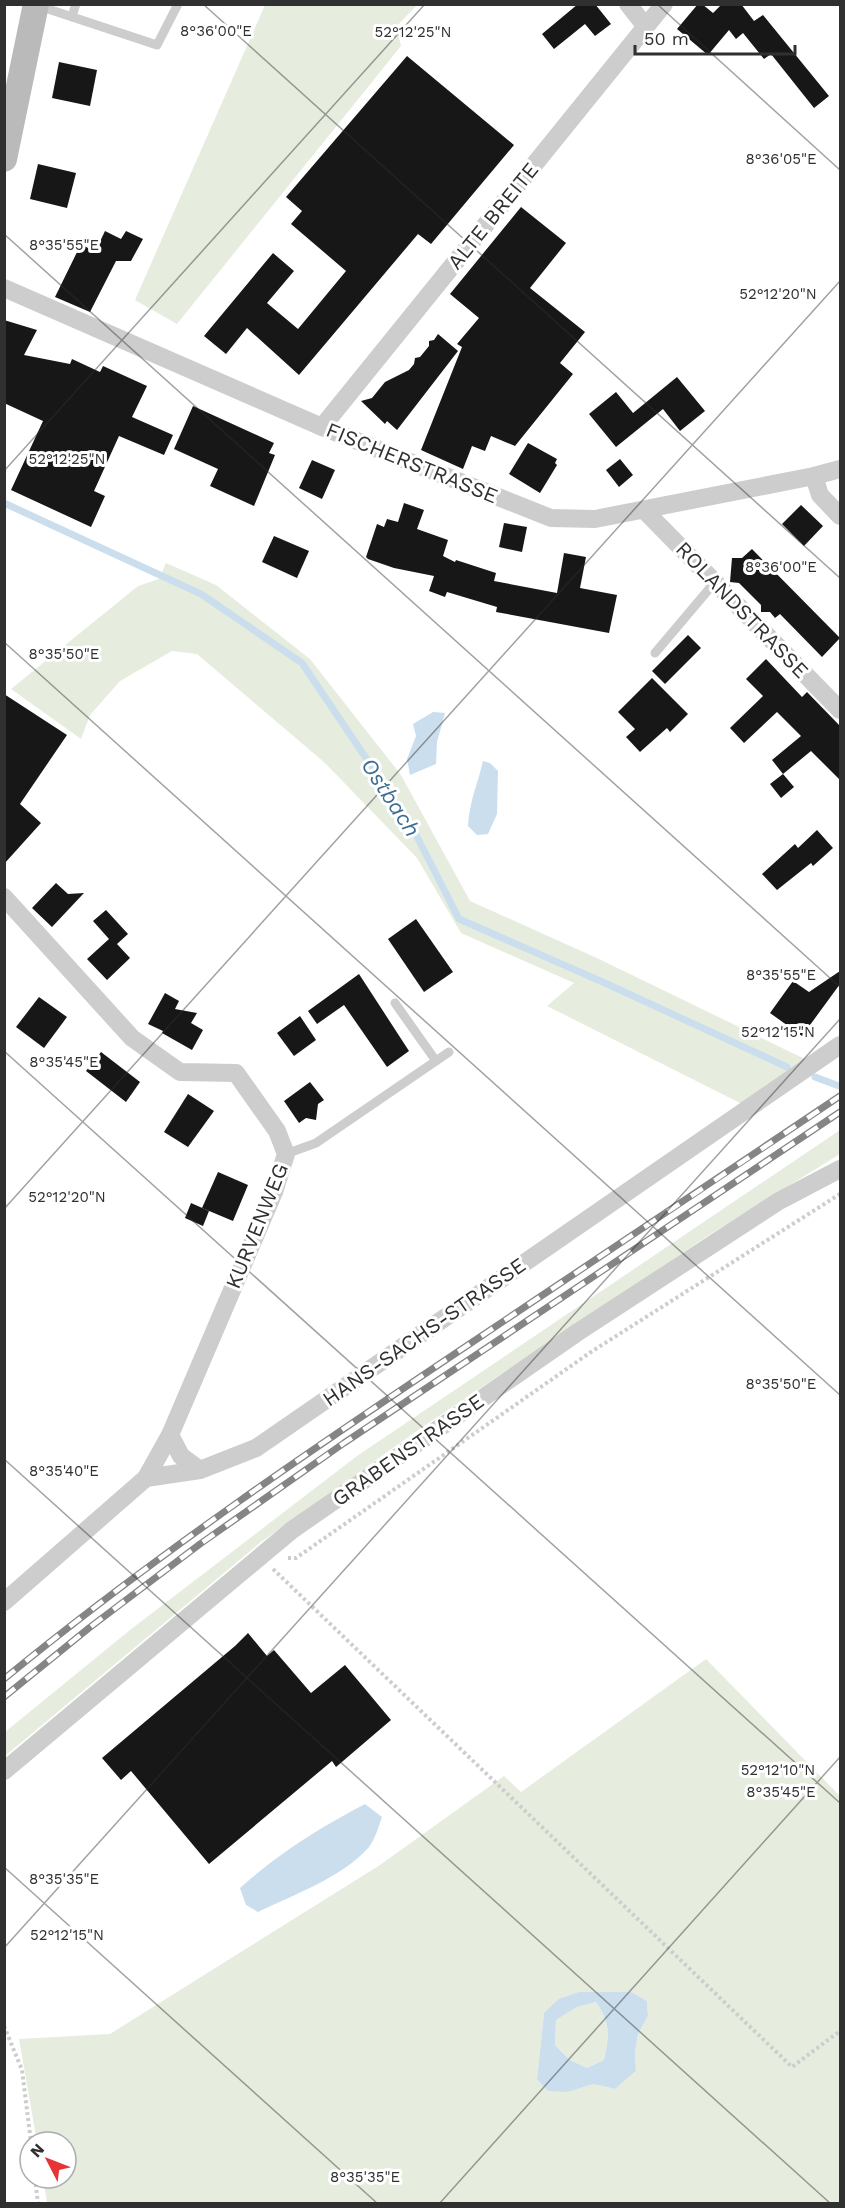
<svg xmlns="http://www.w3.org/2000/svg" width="845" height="2208" viewBox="0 0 845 2208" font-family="'Work Sans',sans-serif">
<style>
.green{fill:#e6eddf;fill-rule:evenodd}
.water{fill:#cbdeed;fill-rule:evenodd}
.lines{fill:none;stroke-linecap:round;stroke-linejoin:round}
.stream{stroke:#cbdeed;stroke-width:7}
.building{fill:#171717}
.path{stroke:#cdcdcd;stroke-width:4;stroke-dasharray:3 3;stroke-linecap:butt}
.service{stroke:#cdcdcd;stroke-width:9}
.minor{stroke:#cdcdcd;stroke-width:18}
.secondary{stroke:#bababa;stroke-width:26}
.rail-casing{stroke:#858585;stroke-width:7}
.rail{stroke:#fff;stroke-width:4.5;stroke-dasharray:14;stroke-linecap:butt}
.ticks{fill:none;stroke:#303030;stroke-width:1.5;stroke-opacity:0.45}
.labels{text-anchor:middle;stroke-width:6;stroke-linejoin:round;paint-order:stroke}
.street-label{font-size:21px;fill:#303030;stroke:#fff}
.water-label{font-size:22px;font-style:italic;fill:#3e6d93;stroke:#fff}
.ticks-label{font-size:15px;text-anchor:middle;fill:#303030;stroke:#fff;stroke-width:6;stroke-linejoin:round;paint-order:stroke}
</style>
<rect width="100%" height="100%" fill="#fff"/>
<!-- green -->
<g class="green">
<path d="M265 5H417L397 26 401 46 177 324 135 300Z"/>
<path d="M166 563 216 585 310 659 401 775 470 901 599 959 807 1060 742 1104 547 1006 574 983 461 933 417 858 325 763 197 654 172 651 120 681 90 715 81 739 11 689 138 586 159 579Z"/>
<path d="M840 1130V1154L706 1237 421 1428 261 1542 5 1756V1732L130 1630 357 1456Z"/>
<path d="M706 1659 840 1796V2203H47L43 2178H66V2142H37L19 2039 110 2034 380 1865 504 1776 521 1792ZM631 1992 647 2001 648 2016 638 2034 635 2052 636 2071 615 2089 593 2084 537 2079 544 2013Z"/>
<path d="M596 2002C611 2023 609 2035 604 2060L587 2068 570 2060 555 2045 556 2020 577 2007Z"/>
</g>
<!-- water -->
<g class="water">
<path d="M433 712 445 713 437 742 436 764 410 775 407 759 416 736 413 724Z"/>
<path d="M483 761 490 763 498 771 497 814 488 834 477 835 468 826C469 803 478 783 483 761Z"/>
<path d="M365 1804 382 1817C379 1826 375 1839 369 1847 343 1877 293 1895 258 1912L246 1905 240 1888C278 1854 319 1828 365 1804Z"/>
<path d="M579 1992H631L647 2001 648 2016 638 2034 635 2052 636 2071 615 2089 593 2084 567 2092 548 2091 537 2079 544 2013 559 1999ZM596 2002C611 2023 609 2036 604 2060L587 2068 570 2060 555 2045 556 2020 577 2007Z"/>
</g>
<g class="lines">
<!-- stream -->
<g class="stream">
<path d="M4 503 201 594 302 663 411 825 459 919 605 983 787 1067"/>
<path d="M815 1077 839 1086"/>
</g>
</g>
<!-- building -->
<g class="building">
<path d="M578 4H595L611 24 595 36 585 24 554 49 542 34Z"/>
<path d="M698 4H702L713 13 722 4H741L754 21 763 15 829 96 814 108 771 54 764 59 743 33 736 39 729 30 708 55 677 29Z"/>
<path d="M407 56 514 145 431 244 418 234 299 375 247 328 226 354 204 336 273 253 294 271 267 303 298 329 346 271 291 224 302 211 286 197Z"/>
<path d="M59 62 97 70 90 106 52 98Z"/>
<path d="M38 164 76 173 67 208 30 199Z"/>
<path d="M521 207 566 243 530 288 585 332 560 363 573 374 515 446 491 436 485 451 472 446 463 469 421 450 462 347 457 344 479 318 450 294Z"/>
<path d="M105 231 121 239 126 231 143 239 131 261H116L90 312 55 297 81 244 95 252Z"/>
<path d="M4 320 37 330 24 355 70 364 72 359 100 372 103 366 147 386 132 417 173 435 164 455 119 436 94 491 105 496 91 527 11 490 43 421 4 403Z"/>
<path d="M438 334 458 351 397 430 387 421 385 424 361 401 372 398 385 382 409 370 414 364 415 358 420 357 429 346V341L434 340Z"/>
<path d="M677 377 705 411 680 431 663 409 616 447 589 414 616 392 633 413Z"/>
<path d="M193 406 274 443 269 453 275 455 254 506 210 486 218 469 174 449Z"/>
<path d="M528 443 557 459 555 463 557 465 540 493 509 474Z"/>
<path d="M620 459 633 475 619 487 606 470Z"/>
<path d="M312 460 335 470 322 499 299 488Z"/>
<path d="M404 503 424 510 417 529 448 540 443 556 455 562 456 560 496 573 494 581 557 593 564 553 586 557 580 588 617 595 609 633 496 612 497 607 447 592 445 597 429 591 434 576 394 568 368 559 366 557 377 524 384 527 387 519 398 522Z"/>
<path d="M801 505 823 526 804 546 782 524Z"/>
<path d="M504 523 527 527 522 552 499 547Z"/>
<path d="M274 536 309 551 297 578 262 562Z"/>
<path d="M752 549 840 638 822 657 780 614 775 618 770 612H761V605L739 583 730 582 732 558H742Z"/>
<path d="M688 635 701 648 665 684 652 671Z"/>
<path d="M766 659 802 697 807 692 840 726V780L811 751 783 774 794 787 781 798 770 784 783 774 772 760 801 736 777 712 744 743 730 728 763 696 746 679Z"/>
<path d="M652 678 688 714 670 732 667 728 640 752 626 737 635 729 618 712Z"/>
<path d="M4 694 67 735 20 804 41 823 4 864Z"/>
<path d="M817 830 833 848 813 866 811 863 777 890 762 874 795 844 798 848Z"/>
<path d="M56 883 68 894 84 893 52 927 32 908Z"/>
<path d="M106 910 128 934 117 944 130 958 107 980 87 959 109 939 93 921Z"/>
<path d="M416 919 453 972 424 992 388 939Z"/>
<path d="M840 971V984L802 1036 770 1013 793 981 809 992Z"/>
<path d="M359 974 409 1051 387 1067 344 1005 317 1024 308 1011Z"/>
<path d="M165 993 179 1001 175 1009 197 1013 191 1023 203 1030 192 1050 162 1033 163 1031 148 1024Z"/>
<path d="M39 997 67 1017 44 1048 16 1027Z"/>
<path d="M300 1016 316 1040 294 1056 277 1033Z"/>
<path d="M101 1052 140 1082 126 1102 86 1071Z"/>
<path d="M310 1082 324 1100 318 1104 316 1120 306 1118 299 1123 284 1101Z"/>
<path d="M188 1094 214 1111 188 1147 164 1132Z"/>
<path d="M218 1172 248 1185 233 1221 202 1208Z"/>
<path d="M191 1203 209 1211 203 1226 185 1218Z"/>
<path d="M248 1633 267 1656 274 1650 311 1693 345 1665 391 1720 336 1767 332 1761 209 1864 131 1771 121 1780 102 1758 235 1646Z"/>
</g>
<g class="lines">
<!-- path -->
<g class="path">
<path d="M288 1558H296L591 1352 840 1194"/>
<path d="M273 1569 792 2067 840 2031"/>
<path d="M4 2026 22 2070 31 2142"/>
<path d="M35 2178 38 2204"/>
</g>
<!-- service -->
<g class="service">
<path d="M39 6 157 45 178 4"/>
<path d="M72 16 76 4"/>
<path d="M655 653 715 582"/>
<path d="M395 1003 436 1061"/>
<path d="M286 1154 316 1143 449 1052"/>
</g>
<!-- minor -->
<g class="minor">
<path d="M628 4 646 27"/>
<path d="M4 288 322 427 551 518 595 519 814 476 840 469"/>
<path d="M322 427 664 4"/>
<path d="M814 476 820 495 840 516"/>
<path d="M644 510 840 710"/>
<path d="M4 897 132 1038 180 1072 236 1073 277 1131 286 1154 274 1192 170 1435 146 1478"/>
<path d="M170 1435 181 1456 200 1470"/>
<path d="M4 1602 146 1478 200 1470 256 1448 840 1045"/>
<path d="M4 1771 292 1530 578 1332 779 1201 840 1169"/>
</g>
<!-- secondary -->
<path class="secondary" d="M4 159 36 4"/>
<!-- rail casing -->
<g class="rail-casing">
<g id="rail">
<path d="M4 1679C154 1556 314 1448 474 1341 596 1259 719 1178 840 1096"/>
<path d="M4 1697 89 1628 200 1544 344 1443 840 1112"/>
</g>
</g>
<!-- rail -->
<use href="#rail" class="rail"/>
</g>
<!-- ticks -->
<path class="ticks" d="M203 4 840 578M657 4 840 170M4 234 840 987M4 471 425 4M4 642 840 1395M4 1051 840 1803M4 1209 840 281M4 1459 831 2204M4 1867 378 2204M4 1948 840 1019M439 2204 840 1757"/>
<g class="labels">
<!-- street labels -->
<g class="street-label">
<text transform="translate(493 216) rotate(-51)" y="7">ALTE BREITE</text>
<text transform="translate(412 463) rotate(22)" y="7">FISCHERSTRASSE</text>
<text transform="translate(742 610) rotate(46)" y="7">ROLANDSTRASSE</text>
<text transform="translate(257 1226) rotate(-68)" y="7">KURVENWEG</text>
<text transform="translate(424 1332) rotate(-35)" y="7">HANS-SACHS-STRASSE</text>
<text transform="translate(408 1450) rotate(-35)" y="7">GRABENSTRASSE</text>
</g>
<!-- water labels -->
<g class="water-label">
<text transform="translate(391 797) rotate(57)" y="8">Ostbach</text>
</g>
</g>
<g class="ticks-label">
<text x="216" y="36">8°36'00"E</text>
<text x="413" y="37">52°12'25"N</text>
<text x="781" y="164">8°36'05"E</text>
<text x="64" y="250">8°35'55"E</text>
<text x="778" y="299">52°12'20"N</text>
<text x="67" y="464">52°12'25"N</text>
<text x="781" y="572">8°36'00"E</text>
<text x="64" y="659">8°35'50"E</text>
<text x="781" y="980">8°35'55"E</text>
<text x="778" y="1037">52°12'15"N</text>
<text x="64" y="1067">8°35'45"E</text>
<text x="67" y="1202">52°12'20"N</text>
<text x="781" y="1389">8°35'50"E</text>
<text x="64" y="1476">8°35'40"E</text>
<text x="778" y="1775">52°12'10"N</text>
<text x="781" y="1797">8°35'45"E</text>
<text x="64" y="1884">8°35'35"E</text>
<text x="67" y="1940">52°12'15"N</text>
<text x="365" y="2182">8°35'35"E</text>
</g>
<!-- border -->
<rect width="845" height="2208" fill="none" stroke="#303030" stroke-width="12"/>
<!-- north arrow -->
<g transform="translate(48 2160) rotate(312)"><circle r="28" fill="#ffffff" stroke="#acacac" stroke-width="1.5"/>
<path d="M0-4.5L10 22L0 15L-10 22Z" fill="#e53537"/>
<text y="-9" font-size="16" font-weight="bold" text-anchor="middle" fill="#303030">N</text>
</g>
<!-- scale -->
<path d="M635 45v9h160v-9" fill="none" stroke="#303030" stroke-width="3"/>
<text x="644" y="45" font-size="18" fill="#303030" stroke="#ffffff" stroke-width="4.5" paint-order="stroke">50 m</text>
</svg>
